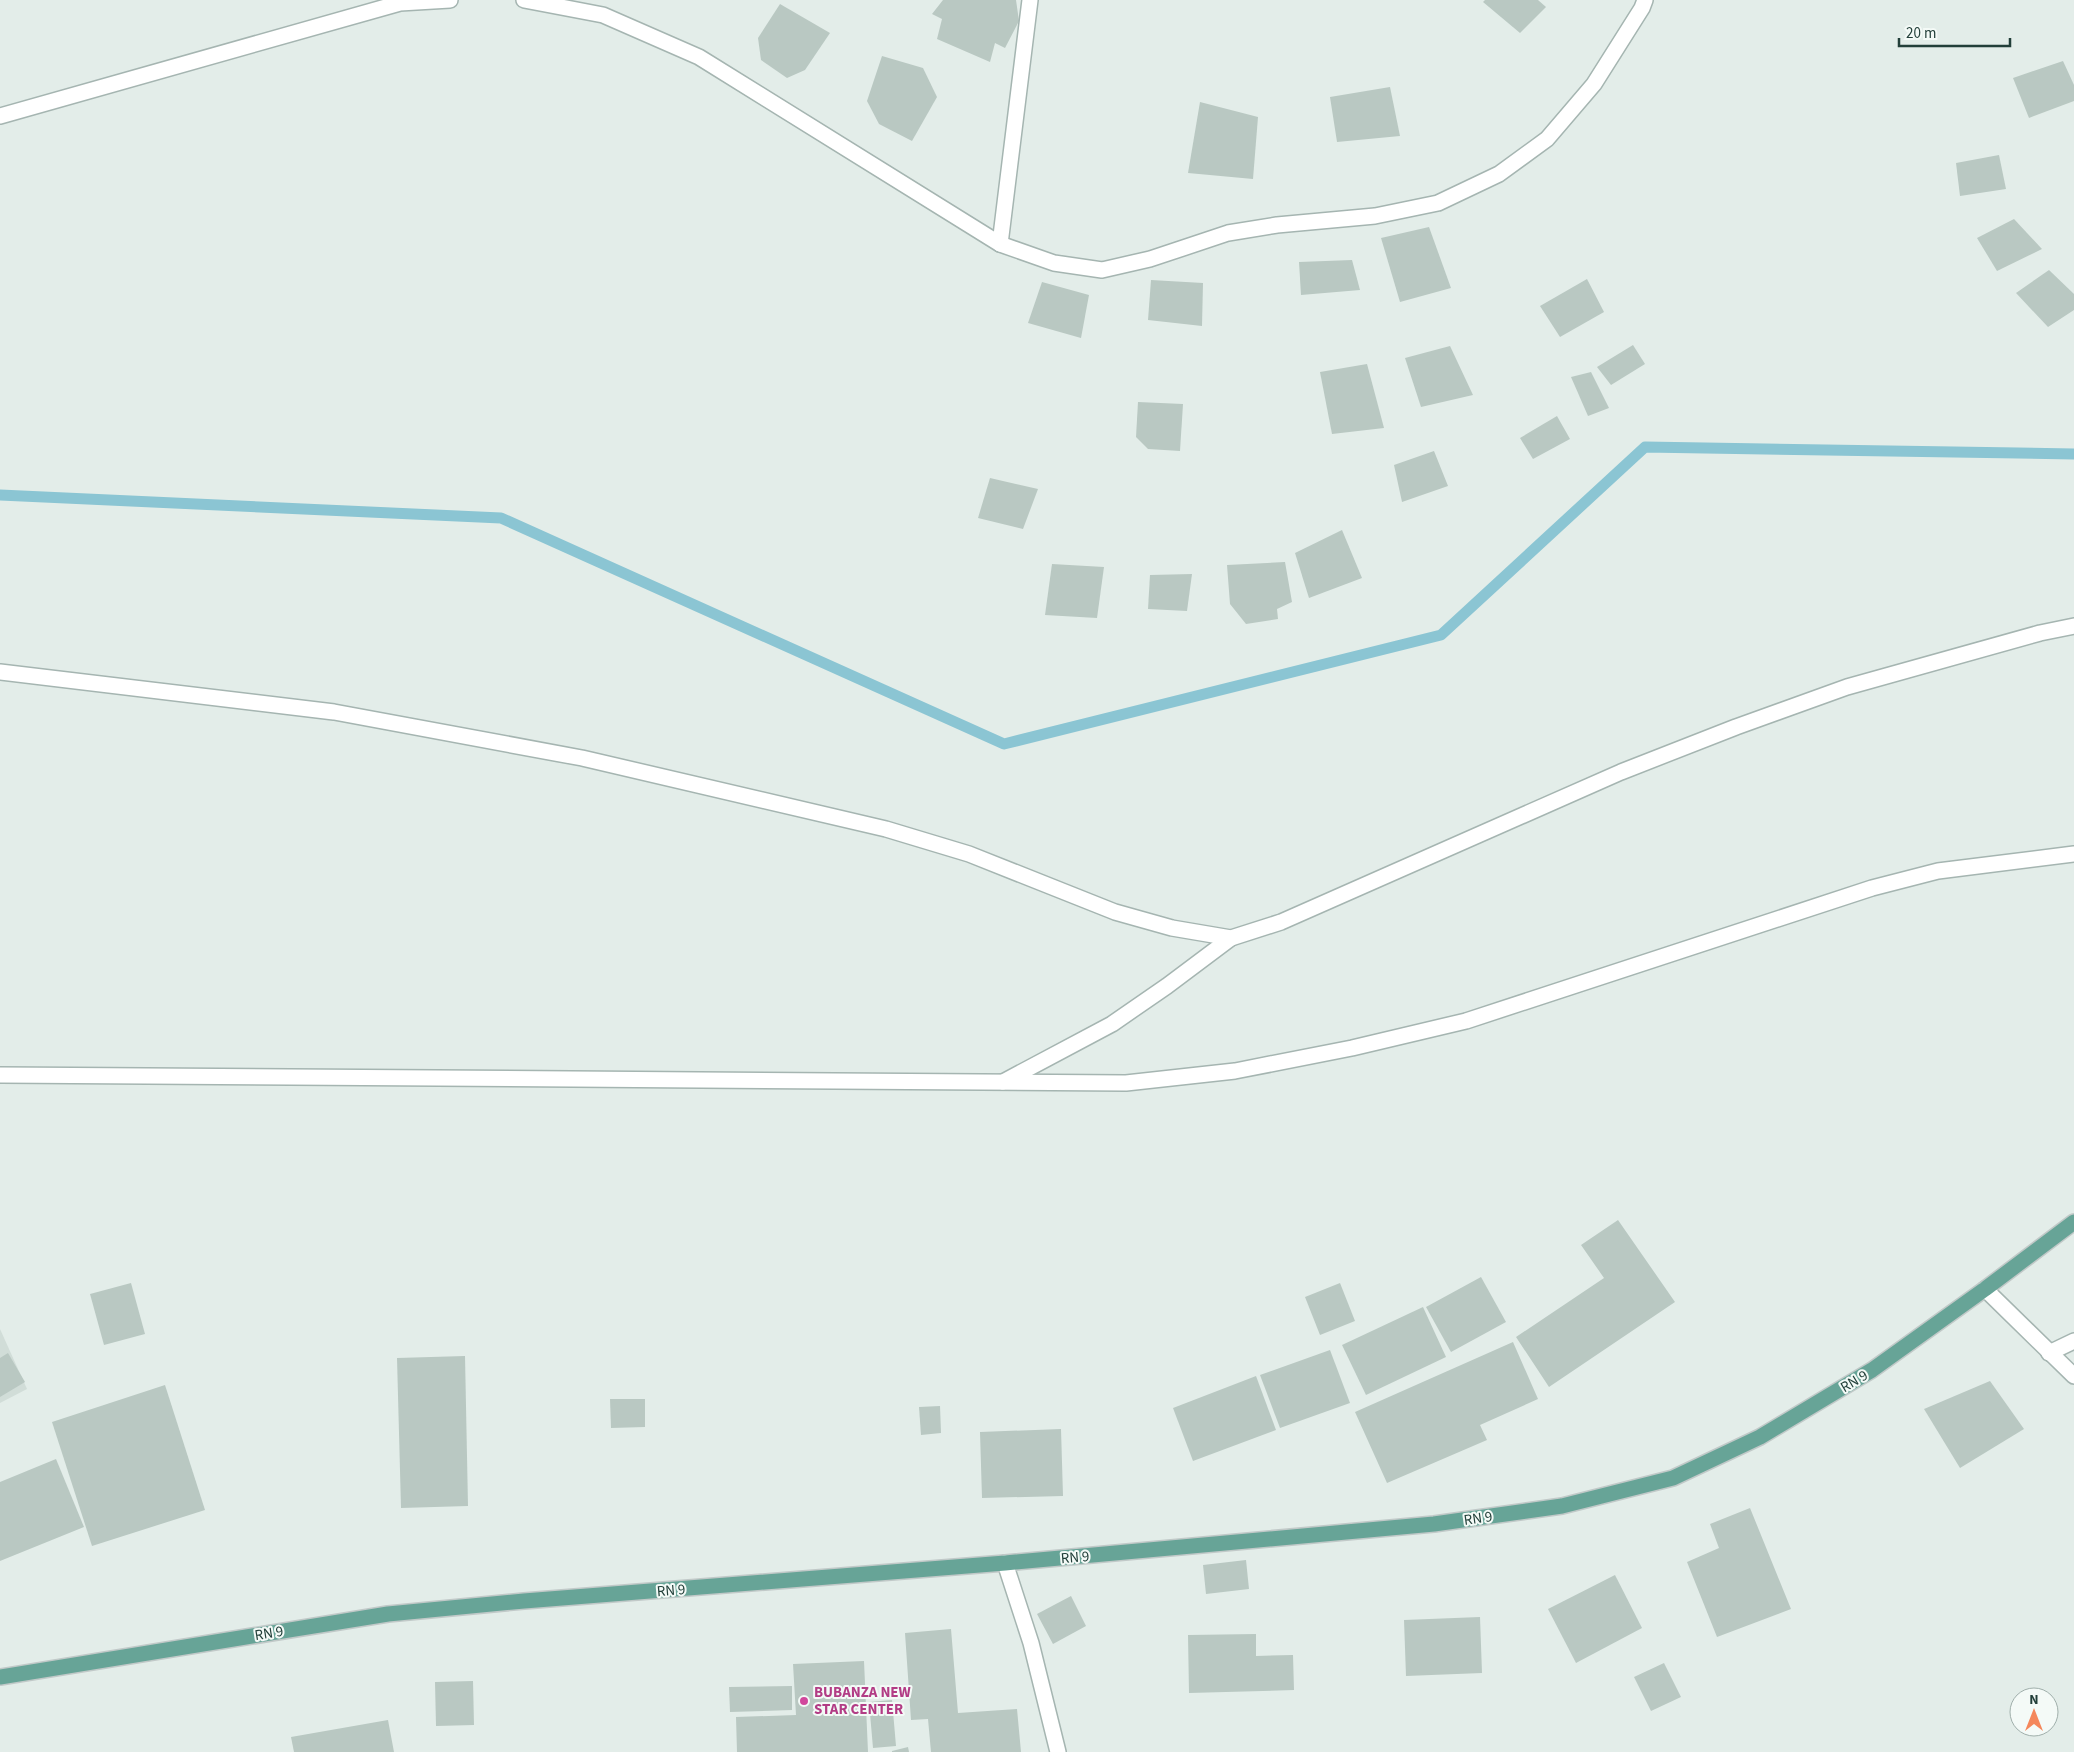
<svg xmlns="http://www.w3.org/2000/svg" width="2074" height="1752" viewBox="0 0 2074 1752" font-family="'Source Sans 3',sans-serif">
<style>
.built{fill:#d1ddd8}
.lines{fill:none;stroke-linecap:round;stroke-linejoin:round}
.stream{stroke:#8bc5d3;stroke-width:11}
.building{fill:#b9c8c2}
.minor-casing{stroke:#a5b5b1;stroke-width:18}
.primary-casing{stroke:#c1c9c8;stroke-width:18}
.minor{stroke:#fff;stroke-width:15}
.primary{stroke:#67a497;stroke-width:15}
.hotel-dot{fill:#d1479c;stroke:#f4faf7;stroke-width:2}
.labels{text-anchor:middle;stroke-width:4;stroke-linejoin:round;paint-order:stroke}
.street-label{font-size:15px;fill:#223f39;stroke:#f4faf7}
.hotel-label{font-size:15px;font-weight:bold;fill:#b23c85;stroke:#f4faf7;text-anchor:start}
</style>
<rect width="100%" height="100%" fill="#e3ede9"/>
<!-- built -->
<path class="built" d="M0 1329 27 1389 0 1403Z"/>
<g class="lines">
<!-- stream -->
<path class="stream" d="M0 495 501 518 1004 744 1441 635 1645 447 2074 454"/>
</g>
<!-- building -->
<g class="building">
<path d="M943 0H1016L1019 21 1005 48 995 43 990 62 937 39 942 19 932 14Z"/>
<path d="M1485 0H1538L1546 7 1520 33 1483 2Z"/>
<path d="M780 4 830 33 805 70 787 78 761 60 758 38Z"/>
<path d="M882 56 923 68 937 97 912 141 879 124 867 101Z"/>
<path d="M2063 61 2074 85V101L2029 118 2013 78Z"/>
<path d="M1390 87 1400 136 1337 142 1330 97Z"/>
<path d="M1200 102 1258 117 1253 179 1188 173Z"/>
<path d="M1999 155 2006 189 1960 196 1956 163Z"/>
<path d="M2014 219 2042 249 1997 271 1977 238Z"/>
<path d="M1429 227 1451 288 1400 302 1381 238Z"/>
<path d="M1352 260 1360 290 1301 295 1299 262Z"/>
<path d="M2049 270 2074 294V310L2048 327 2016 293Z"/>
<path d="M1587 279 1604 312 1560 337 1540 306Z"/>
<path d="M1151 280 1203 283 1202 326 1148 320Z"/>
<path d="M1042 282 1089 295 1081 338 1028 323Z"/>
<path d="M1633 345 1645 364 1611 385 1597 367Z"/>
<path d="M1450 346 1473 395 1421 407 1405 358Z"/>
<path d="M1367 364 1384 428 1332 434 1320 372Z"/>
<path d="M1591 372 1609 408 1588 416 1571 377Z"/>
<path d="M1138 402 1183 404 1180 451 1148 449 1136 437Z"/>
<path d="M1557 416 1570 439 1533 459 1520 438Z"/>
<path d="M1434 451 1448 486 1402 502 1394 465Z"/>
<path d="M990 478 1038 489 1023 529 978 518Z"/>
<path d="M1342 530 1362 578 1309 598 1295 553Z"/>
<path d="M1285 562 1292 602 1277 609 1278 619 1246 624 1230 604 1227 565Z"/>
<path d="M1052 564 1104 567 1097 618 1045 615Z"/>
<path d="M1192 574 1187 611 1148 609 1150 575Z"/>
<path d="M1618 1220 1675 1302 1549 1387 1516 1337 1604 1278 1581 1245Z"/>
<path d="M1481 1277 1506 1322 1451 1352 1426 1307Z"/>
<path d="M131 1283 145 1334 104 1345 90 1294Z"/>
<path d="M1340 1283 1355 1321 1320 1335 1305 1297Z"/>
<path d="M1423 1307 1446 1357 1366 1395 1342 1345Z"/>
<path d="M1513 1342 1538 1399 1480 1425 1487 1440 1387 1483 1355 1412Z"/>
<path d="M1330 1350 1350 1403 1280 1428 1260 1375Z"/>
<path d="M8 1353 25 1382 0 1397V1358Z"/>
<path d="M465 1356 468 1506 401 1508 397 1358Z"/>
<path d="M1256 1376 1276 1430 1193 1461 1173 1408Z"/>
<path d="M1990 1381 2024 1429 1960 1468 1924 1409Z"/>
<path d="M165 1385 205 1510 92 1546 52 1422Z"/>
<path d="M610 1399H645V1427L611 1428Z"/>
<path d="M940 1406 941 1433 921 1435 919 1407Z"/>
<path d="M1061 1429 1063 1496 982 1498 980 1432Z"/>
<path d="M56 1459 84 1527 0 1561V1482Z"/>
<path d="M1750 1508 1791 1609 1717 1637 1687 1562 1719 1548 1710 1524Z"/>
<path d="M1246 1560 1249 1589 1206 1594 1203 1565Z"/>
<path d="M1615 1575 1642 1628 1576 1663 1548 1609Z"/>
<path d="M1071 1596 1086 1626 1053 1644 1037 1614Z"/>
<path d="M1480 1617 1482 1673 1406 1676 1404 1620Z"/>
<path d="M951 1629 958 1713 1017 1709 1021 1752H931L928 1719 911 1720 905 1633Z"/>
<path d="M1256 1634V1656L1293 1655 1294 1690 1189 1693 1188 1635Z"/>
<path d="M864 1661 868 1752H737L736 1717 796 1715 793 1664Z"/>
<path d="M1664 1663 1681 1697 1651 1711 1634 1677Z"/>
<path d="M473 1681 474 1725 436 1726 435 1682Z"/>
<path d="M792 1686V1710L730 1712 729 1687Z"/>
<path d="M892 1700 896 1746 873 1748 869 1702Z"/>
<path d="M388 1720 394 1752H294L291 1737Z"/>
<path d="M908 1747 909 1752H892V1751Z"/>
</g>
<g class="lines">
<!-- minor casing -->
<g class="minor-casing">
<g id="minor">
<path d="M524 0 603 15 699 57 1000 244 1054 263 1102 270 1150 259 1228 233 1277 225 1375 216 1438 203 1499 174 1547 139 1594 84 1642 8 1645 0"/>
<path d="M0 116 400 3 450 0"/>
<path d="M1000 244 1030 0"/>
<path d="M0 672 334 712 582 758 886 829 969 854 1115 912 1172 928 1231 938 1281 922 1621 772 1736 727 1847 687 2040 633 2074 626"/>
<path d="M0 1075 1126 1083 1235 1071 1352 1048 1466 1021 1872 888 1938 871 2074 854"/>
<path d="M1003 1082 1112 1024 1167 986 1231 938"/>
<path d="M1985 1289 2074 1376"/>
<path d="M2049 1353 2074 1341"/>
<path d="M1005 1563 1031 1643 1058 1752"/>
</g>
</g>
<!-- primary casing -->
<g class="primary-casing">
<path id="primary" d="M0 1677 388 1614 524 1601 1005 1563 1434 1524 1562 1506 1673 1478 1760 1437 1872 1370 1985 1289 2074 1222"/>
</g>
<!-- minor -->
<use href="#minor" class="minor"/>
<!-- primary -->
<use href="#primary" class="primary"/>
</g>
<!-- markers -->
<circle class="hotel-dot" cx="804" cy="1701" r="5"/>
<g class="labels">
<!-- street labels -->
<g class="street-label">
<text transform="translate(1854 1381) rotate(-31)" y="5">RN 9</text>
<text transform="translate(1478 1518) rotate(-8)" y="5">RN 9</text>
<text transform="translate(1075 1557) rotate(-5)" y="5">RN 9</text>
<text transform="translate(671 1590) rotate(-5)" y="5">RN 9</text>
<text transform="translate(269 1633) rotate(-9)" y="5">RN 9</text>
</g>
<!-- hotel labels -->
<g class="hotel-label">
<text x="814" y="1697">BUBANZA NEW<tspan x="814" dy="17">STAR CENTER</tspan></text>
</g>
</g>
<!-- north arrow -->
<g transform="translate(2034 1712)"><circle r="24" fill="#f4faf7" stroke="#a0afab"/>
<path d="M0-4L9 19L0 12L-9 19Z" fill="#f4875b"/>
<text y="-8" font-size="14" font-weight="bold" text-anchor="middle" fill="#223f39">N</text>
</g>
<!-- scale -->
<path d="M1899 38v8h111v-8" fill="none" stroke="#223f39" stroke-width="2.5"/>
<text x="1906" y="38" font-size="15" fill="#223f39" stroke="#f4faf7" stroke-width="4" paint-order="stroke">20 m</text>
</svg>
